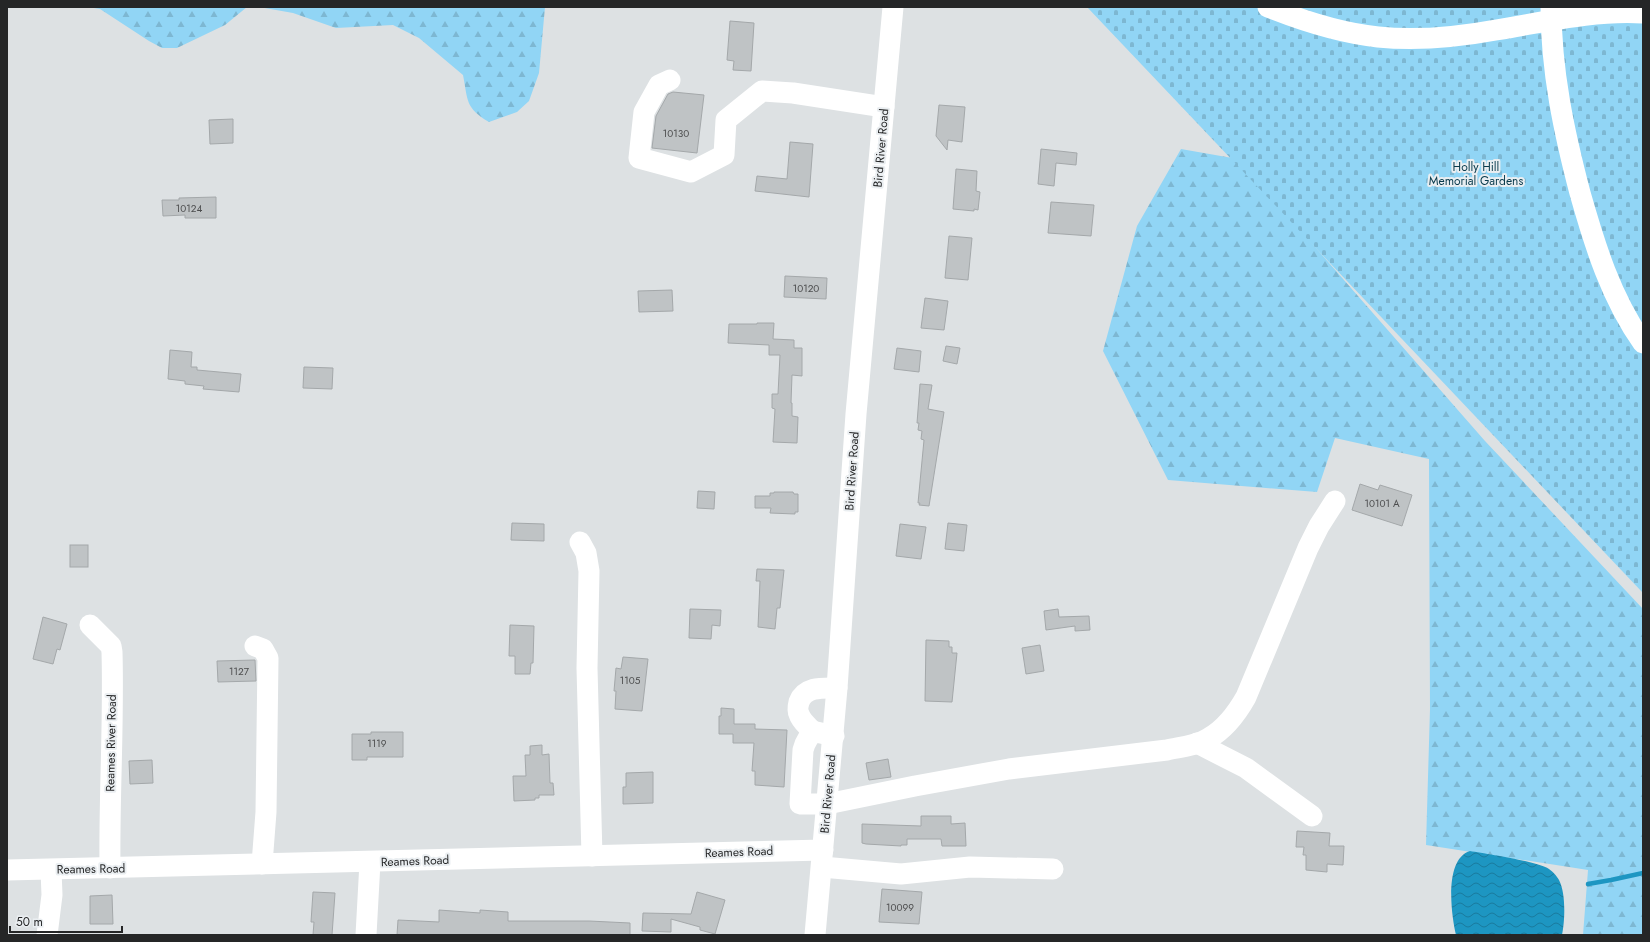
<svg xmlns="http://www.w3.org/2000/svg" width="1650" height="942" viewBox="0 0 1650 942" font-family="Jost,sans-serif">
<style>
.forest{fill:url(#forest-firs)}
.cemetery{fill:url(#cemetery-stones)}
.water{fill:url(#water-waves)}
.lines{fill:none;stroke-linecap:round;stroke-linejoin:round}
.stream{stroke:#1d96c2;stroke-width:4.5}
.building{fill:#bfc3c5;stroke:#a4a8aa}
.minor{stroke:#fff;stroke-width:21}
.labels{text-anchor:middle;stroke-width:4;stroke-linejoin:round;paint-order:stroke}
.number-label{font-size:10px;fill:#4c4d4e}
.street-label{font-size:12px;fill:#252627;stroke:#eaeef1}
.park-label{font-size:12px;fill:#083a4c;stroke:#eaeef1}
</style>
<defs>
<pattern id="forest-firs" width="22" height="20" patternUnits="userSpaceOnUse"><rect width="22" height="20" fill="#91d5f5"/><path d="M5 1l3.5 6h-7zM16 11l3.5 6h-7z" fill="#7db7d2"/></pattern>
<pattern id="cemetery-stones" width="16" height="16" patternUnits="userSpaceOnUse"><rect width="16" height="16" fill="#91d5f5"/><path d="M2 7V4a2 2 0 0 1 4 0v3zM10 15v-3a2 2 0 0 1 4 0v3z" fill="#7db7d2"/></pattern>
<pattern id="water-waves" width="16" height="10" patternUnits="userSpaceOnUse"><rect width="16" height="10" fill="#1d96c2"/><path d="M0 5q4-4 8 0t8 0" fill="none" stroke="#197a9e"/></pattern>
</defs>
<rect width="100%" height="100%" fill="#dde1e3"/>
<!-- forest -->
<g class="forest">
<path d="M88 7H247L225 25 177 48H162L149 41 100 9Z"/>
<path d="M259 7H545L539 73 529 101 517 112 489 122C465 108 468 100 463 75L419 38 393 25 336 28 293 13Z"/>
<path d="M1181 149 1238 159 1485 441 1643 609V935H1583L1588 870 1426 845 1430 709 1429 459 1335 438 1317 492 1168 480 1103 351 1137 226Z"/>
</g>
<!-- cemetery -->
<path class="cemetery" d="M1087 7H1643V593Z"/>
<!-- water -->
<path class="water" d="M1470 851C1487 854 1536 861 1549 869 1552 871 1557 876 1559 880 1566 893 1565 921 1562 935H1456C1451 914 1444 859 1470 851Z"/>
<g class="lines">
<!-- stream -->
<path class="stream" d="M1588 884 1611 880 1643 873"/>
</g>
<!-- building -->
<g class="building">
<path d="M730 21 754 23 751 71 733 70 734 61 727 60Z"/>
<path d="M673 92 704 95 697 153 652 148 656 116 668 94Z"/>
<path d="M939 105 965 107 962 142 948 140 947 150 936 136Z"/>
<path d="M233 119V143L210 144 209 120Z"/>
<path d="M790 142 813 144 809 197 755 191 757 176 787 179Z"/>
<path d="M1041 149 1077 153 1076 165 1056 163 1054 186 1038 184Z"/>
<path d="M956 169 977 171 976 191 980 192 978 210 974 209V211L953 209Z"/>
<path d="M216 197V218H185V215L163 216 162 200H179V198Z"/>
<path d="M1051 202 1094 205 1091 236 1048 233Z"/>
<path d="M949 236 972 238 968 280 945 278Z"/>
<path d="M785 276 827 278 826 299 784 297Z"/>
<path d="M672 290 673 311 639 312 638 291Z"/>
<path d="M925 298 948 301 944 330 921 328Z"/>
<path d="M757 323H774L773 339 794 340V348H802V376L792 375 791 403H792V416L798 417 797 443 773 442 775 409 772 408V394H778L780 355H769V345L728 343 729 324H757Z"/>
<path d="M946 346 960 348 957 364 943 361Z"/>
<path d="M897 348 921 351 919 372 894 369Z"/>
<path d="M170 350 192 352 191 367H197V370L241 374 239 392 203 389 204 386 185 384V381L168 379Z"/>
<path d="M304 367 333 368 332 389 303 388Z"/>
<path d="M920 384 932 385 928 409 944 412 929 506 919 505 920 503H918L924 440 921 439 922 431 918 430 919 423H917Z"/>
<path d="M1360 484 1378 490 1380 485 1412 495 1402 526 1352 510Z"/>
<path d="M698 491 715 492 714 509 697 508Z"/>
<path d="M774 492H793L794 494H798V512H795V514L770 513 771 508H755V496H770V493H774Z"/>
<path d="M512 523 544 524V541L511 540Z"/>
<path d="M948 523 967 525 964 551 945 549Z"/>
<path d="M900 524 926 527 921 559 896 556Z"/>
<rect x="70" y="545" width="18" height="22"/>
<path d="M757 569 784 570 780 608H777L775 629 758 627 760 581H756Z"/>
<path d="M690 609 721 610 720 626 712 625 711 639 689 638Z"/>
<path d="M1058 609 1059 617 1089 616 1090 630 1075 631V626L1046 630 1044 611Z"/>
<path d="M43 617 67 624 60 650 57 649 53 664 33 659Z"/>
<path d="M510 625 534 626 533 663H531L530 674H515V656H509Z"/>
<path d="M926 640 949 641V647H952V653H957L952 702 925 701Z"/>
<path d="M1040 645 1044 671 1026 674 1022 648Z"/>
<path d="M623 657 648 659 642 711 615 709 616 691H614L616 668 621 669Z"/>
<path d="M255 660 256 681 218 682 217 661Z"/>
<path d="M721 708 734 709V724H755V729L787 730 784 787 755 785V771H752L754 743H733V734H719V716H721Z"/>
<path d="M371 732H403V757H367V760H352V734H371Z"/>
<path d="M542 745V755L549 754 550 783H553L554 795H539V798H535V800L514 801 513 776H526L525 755H530V746Z"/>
<path d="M888 759 891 777 869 780 866 763Z"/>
<path d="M152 760 153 783 130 784 129 761Z"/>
<path d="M653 772V803L623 804V787H626V773Z"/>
<path d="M921 816H951V824L965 823 966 846H942L941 839H907V845H901V846L866 844 862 843V824L921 826Z"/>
<path d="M1297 831 1330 833 1329 846H1344L1343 865 1327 864V872L1306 870V855H1303L1304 847H1296Z"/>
<path d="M882 889 922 892 919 924 879 922Z"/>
<path d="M313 892 335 893 332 935H313L314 922H311Z"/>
<path d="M697 892 725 900 715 934 700 930V927L671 919V932L642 931 643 913 691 914Z"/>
<path d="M112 895 113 924H90V896Z"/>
<path d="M439 910 480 913V910L508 912V921H589L630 923V935H397L398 920 439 922Z"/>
</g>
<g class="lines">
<!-- minor -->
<g class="minor">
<path d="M1268 7C1303 21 1341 33 1378 37 1417 41 1458 37 1496 30 1545 22 1593 10 1643 13"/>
<path d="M1551 7C1551 71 1564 132 1580 193 1595 246 1611 298 1643 343"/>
<path d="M670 80 659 85 644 112 639 158 691 172 724 155 726 120 762 91 793 93 884 107"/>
<path d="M580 542 586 553 589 571 587 668 592 856"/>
<path d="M90 625 111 646 112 652C114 724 109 796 110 868"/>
<path d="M255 646 263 649 268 658 266 812 262 864"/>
<path d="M812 731C808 726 801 721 799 714 797 710 798 706 799 702 805 686 824 688 837 688"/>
<path d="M834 736 812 731 805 744 803 750 800 804H827L915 786 1009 769 1167 750C1180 747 1197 746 1209 738 1225 729 1237 713 1246 697L1308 548 1319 526 1335 501"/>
<path d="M1197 743 1246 768 1312 816"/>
<path d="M822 867 901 874 970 867 1053 869"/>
<path d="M7 870 823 850"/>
<path d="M47 935 52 895 51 870"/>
<path d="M366 935 370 862"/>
<path d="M815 935 837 688 856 414 893 7"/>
</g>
</g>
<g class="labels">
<!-- number labels -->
<g class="number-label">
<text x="676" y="137">10130</text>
<text x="189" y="212">10124</text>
<text x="806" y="292">10120</text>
<text x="1382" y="507">10101 A</text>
<text x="239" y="675">1127</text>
<text x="630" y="684">1105</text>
<text x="377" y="747">1119</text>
<text x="900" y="911">10099</text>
</g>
<!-- street labels -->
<g class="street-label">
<text transform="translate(881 148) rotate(-85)" y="4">Bird River Road</text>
<text transform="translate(852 471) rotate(-86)" y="4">Bird River Road</text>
<text transform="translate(111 743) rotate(-89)" y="4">Reames River Road</text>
<text transform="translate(828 794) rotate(-85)" y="4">Bird River Road</text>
<text transform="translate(739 852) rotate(-2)" y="4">Reames Road</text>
<text transform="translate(415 861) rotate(-2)" y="4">Reames Road</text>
<text transform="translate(91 869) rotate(-1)" y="4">Reames Road</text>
</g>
<!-- park labels -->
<g class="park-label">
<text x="1476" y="171">Holly Hill<tspan x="1476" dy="14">Memorial Gardens</tspan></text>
</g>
</g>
<!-- border -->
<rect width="1650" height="942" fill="none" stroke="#252627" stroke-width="16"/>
<!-- scale -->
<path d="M10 926v6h112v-6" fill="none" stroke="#252627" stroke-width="2"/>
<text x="16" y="926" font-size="12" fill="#252627" stroke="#eaeef1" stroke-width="3" paint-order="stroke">50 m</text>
</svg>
